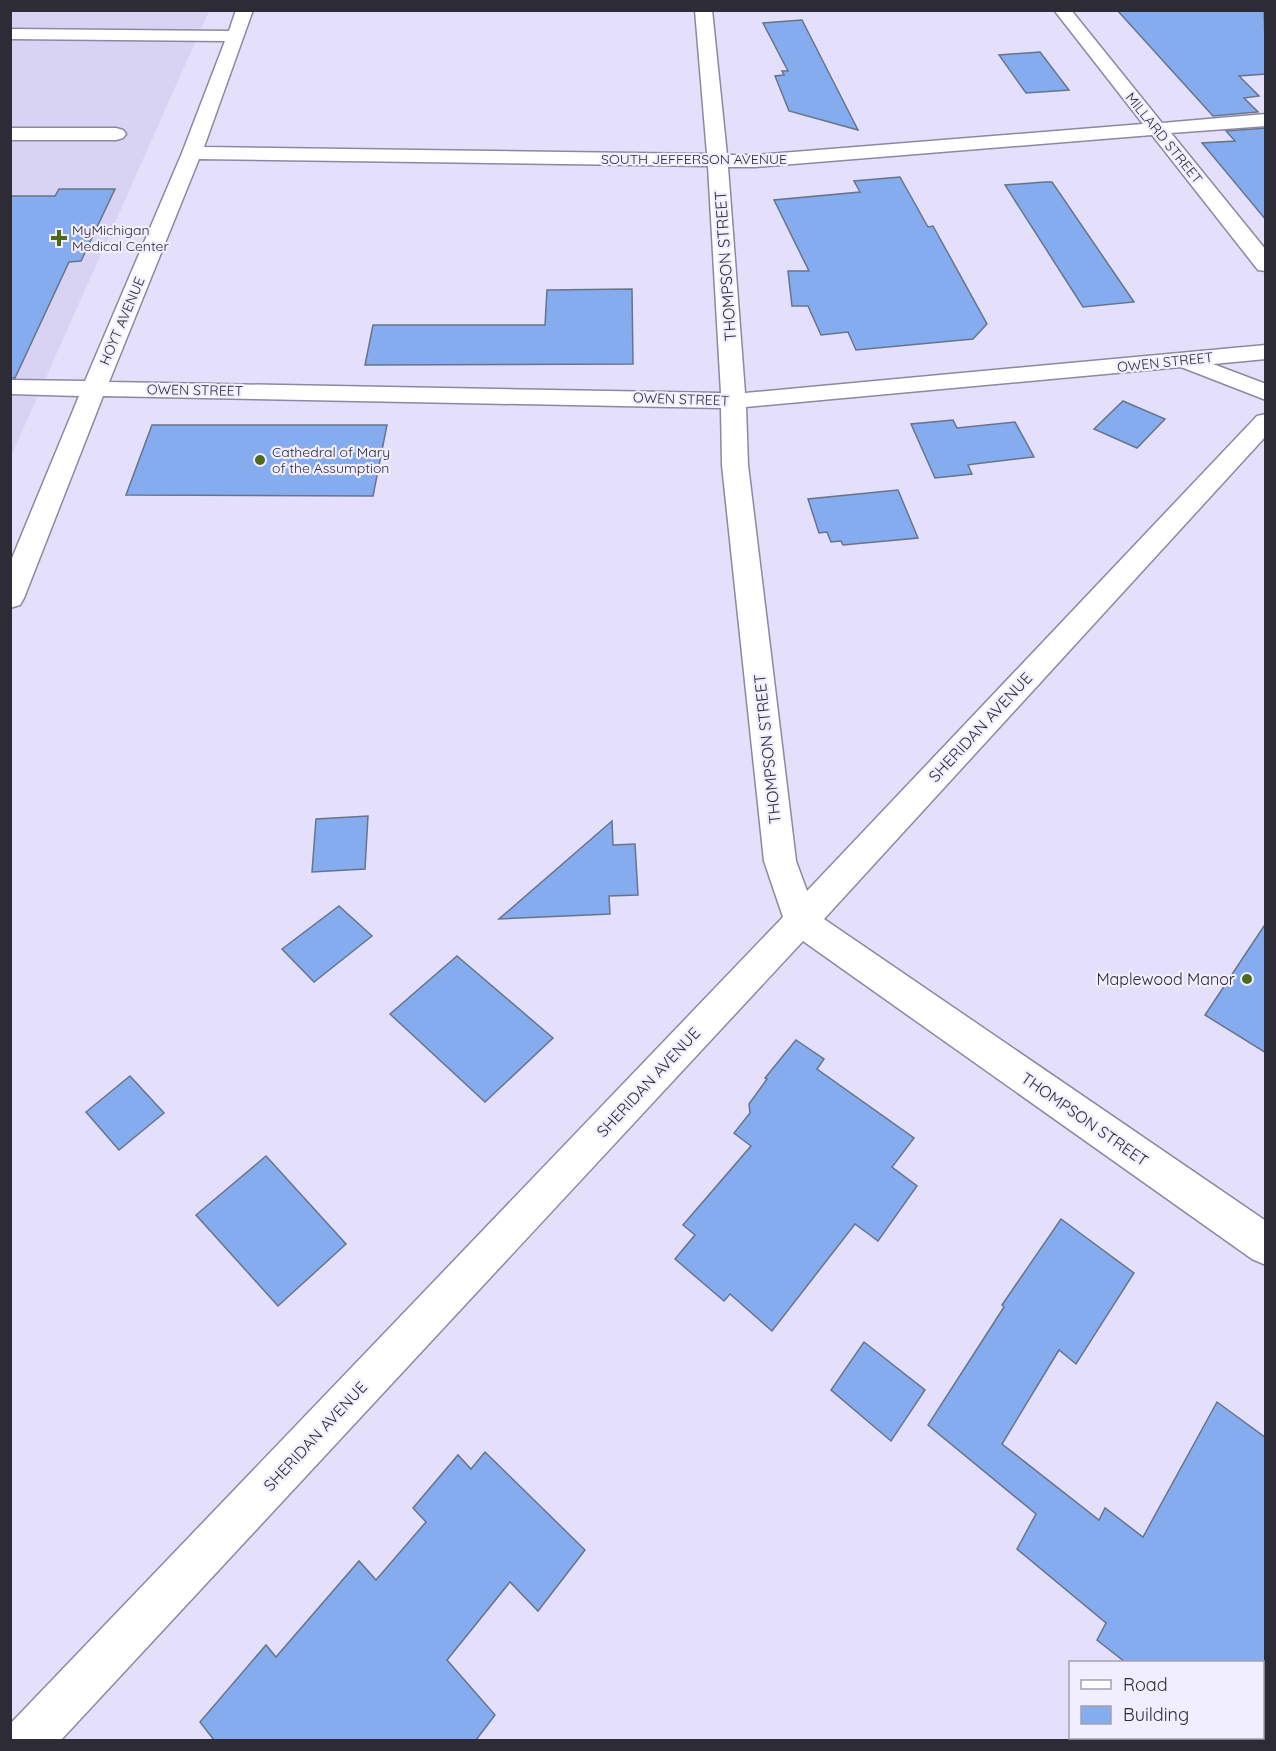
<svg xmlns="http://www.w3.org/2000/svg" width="1276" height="1751" viewBox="0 0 1276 1751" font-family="Quicksand,sans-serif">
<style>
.built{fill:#d8d2f3}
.building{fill:#84acee;stroke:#67748a;stroke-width:1.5}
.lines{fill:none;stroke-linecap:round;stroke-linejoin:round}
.minor-casing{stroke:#8d88a1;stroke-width:3}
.minor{fill:#fff;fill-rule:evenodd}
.poi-dot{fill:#4d691c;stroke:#f1eeff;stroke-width:2}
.labels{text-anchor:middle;stroke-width:4.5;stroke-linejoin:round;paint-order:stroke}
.far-street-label{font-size:14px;fill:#2d2b36;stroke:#f1eeff}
.far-poi-label{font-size:14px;fill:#2d2b36;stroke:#f1eeff;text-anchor:start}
.street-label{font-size:16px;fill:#2d2b36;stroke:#f1eeff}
.poi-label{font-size:16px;fill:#2d2b36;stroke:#f1eeff;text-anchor:end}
</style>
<rect width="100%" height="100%" fill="#e4dffb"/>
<!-- built -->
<path class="built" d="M11 11H209L11 456Z"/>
<!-- building -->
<g class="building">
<path d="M1117 10H1264L1266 74 1239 76 1259 96 1244 98 1258 112 1213 116Z"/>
<path d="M802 20 858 130 789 111 775 76 784 75 782 71H788L763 23Z"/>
<path d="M1040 52 1069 90 1026 93 999 55Z"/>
<path d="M1266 128V220L1202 143 1235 141 1226 131Z"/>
<path d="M900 177 928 227 933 226 987 324 973 339 856 350 848 332 821 335 808 306H792L788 271H809L774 200 860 192 854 181Z"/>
<path d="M1045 182H1052L1134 302 1083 307 1005 185Z"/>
<path d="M59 189H115L81 261 69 262 15 378H10V196H55Z"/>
<path d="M632 289 633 364 365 365 373 325H545L547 290Z"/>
<path d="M1123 401 1165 419 1137 448 1094 429Z"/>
<path d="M953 420 957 428 1015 422 1034 457 974 464 968 465 972 474 935 478 911 424Z"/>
<path d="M152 425H387L373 496 126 495Z"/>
<path d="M898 490 918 538 843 545 841 541 831 542 827 532 819 533 808 499Z"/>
<path d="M368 816 365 869 312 872 316 819Z"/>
<path d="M612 821 613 845 635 844 638 895 609 896 610 914 499 919Z"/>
<path d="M339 906 372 936 314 982 282 949Z"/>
<path d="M1266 923V1053L1205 1015Z"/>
<path d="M457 956 553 1038 485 1102 390 1014Z"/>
<path d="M796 1040 824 1059 817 1069 914 1138 892 1167 917 1186 878 1241 855 1224 772 1331 730 1294 724 1301 675 1259 695 1235 683 1225 751 1146 734 1133 750 1113 749 1104 767 1079 765 1078Z"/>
<path d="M130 1076 164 1113 119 1150 86 1112Z"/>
<path d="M266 1156 346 1244 278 1306 196 1215Z"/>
<path d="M1061 1219 1134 1273 1076 1364 1059 1350 1002 1444 1099 1520 1105 1508 1143 1537 1217 1402 1266 1438V1662H1125L1097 1640 1106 1623 1017 1549 1036 1514 928 1425 1004 1307 1002 1305Z"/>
<path d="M864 1342 925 1390 891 1441 831 1390Z"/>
<path d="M485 1452 585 1550 538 1611 510 1582 447 1660 495 1715 476 1740H214L200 1722 266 1645 276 1657 359 1561 376 1580 426 1522 413 1508 458 1455 471 1469Z"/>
</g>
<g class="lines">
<!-- minor casing -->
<g class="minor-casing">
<g id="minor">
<path d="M236 10H253L204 147 707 154 695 10H712L727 155H755L1143 124 1054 10H1071L1162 123 1266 114V126L1171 133 1266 250V271L1258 270 1152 135 755 167H728L745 393 1266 345V359L1213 364 1266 384V400L1181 367 746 407 748 465 796 861 807 891 1257 416 1266 414V436L824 919 1266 1221V1265L1252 1259 803 941 61 1740H10L11 1723 783 917 764 861 722 465 721 408 103 396 24 598 20 605 10 608V563L79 396 10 394V380L85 381 182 153 225 41 10 39V29L229 31ZM199 159 708 166 721 393 109 382Z"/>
<path d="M10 128H116L123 130 126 134 123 138 116 140H10Z"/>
</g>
</g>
<!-- minor -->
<use href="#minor" class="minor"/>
</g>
<!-- markers -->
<g class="poi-dot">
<path d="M56 229h6v6h6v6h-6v6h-6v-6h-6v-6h6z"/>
<circle cx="260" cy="460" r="6"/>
<circle cx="1247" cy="979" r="6"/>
</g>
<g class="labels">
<!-- far-street labels -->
<g class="far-street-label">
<text transform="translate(1164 138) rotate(51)" y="5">MILLARD STREET</text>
<text x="694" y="164">SOUTH JEFFERSON AVENUE</text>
<text transform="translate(122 321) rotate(-67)" y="5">HOYT AVENUE</text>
<text transform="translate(1165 362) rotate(-6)" y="5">OWEN STREET</text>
<text transform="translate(195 390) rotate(1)" y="5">OWEN STREET</text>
<text transform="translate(681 399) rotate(2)" y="5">OWEN STREET</text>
</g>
<!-- far-poi labels -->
<g class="far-poi-label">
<text x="72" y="235">MyMichigan<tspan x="72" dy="16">Medical Center</tspan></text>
<text x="272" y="457">Cathedral of Mary<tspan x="272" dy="16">of the Assumption</tspan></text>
</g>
<!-- street labels -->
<g class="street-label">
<text transform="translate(725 266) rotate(-94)" y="6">THOMPSON STREET</text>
<text transform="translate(980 727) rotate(-47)" y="6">SHERIDAN AVENUE</text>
<text transform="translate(767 749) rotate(-96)" y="6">THOMPSON STREET</text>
<text transform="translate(648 1082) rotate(-47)" y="6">SHERIDAN AVENUE</text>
<text transform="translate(1085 1119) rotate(35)" y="6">THOMPSON STREET</text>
<text transform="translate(315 1436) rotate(-47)" y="6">SHERIDAN AVENUE</text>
</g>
<!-- poi labels -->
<g class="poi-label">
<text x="1235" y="985">Maplewood Manor</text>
</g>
</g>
<!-- border -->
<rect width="1276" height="1751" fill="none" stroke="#2d2b36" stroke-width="24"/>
<!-- legend -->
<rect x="1069" y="1661" width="195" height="78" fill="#f1eeff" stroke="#a3a0af" stroke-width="1.5"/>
<rect x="1081" y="1680" width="30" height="9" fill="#ffffff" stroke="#a3a0af" stroke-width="1.5"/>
<text x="1123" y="1691" font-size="18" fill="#2d2b36">Road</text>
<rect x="1081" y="1706" width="30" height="18" fill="#84acee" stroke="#a3a0af" stroke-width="1.5"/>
<text x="1123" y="1721" font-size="18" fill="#2d2b36">Building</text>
</svg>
